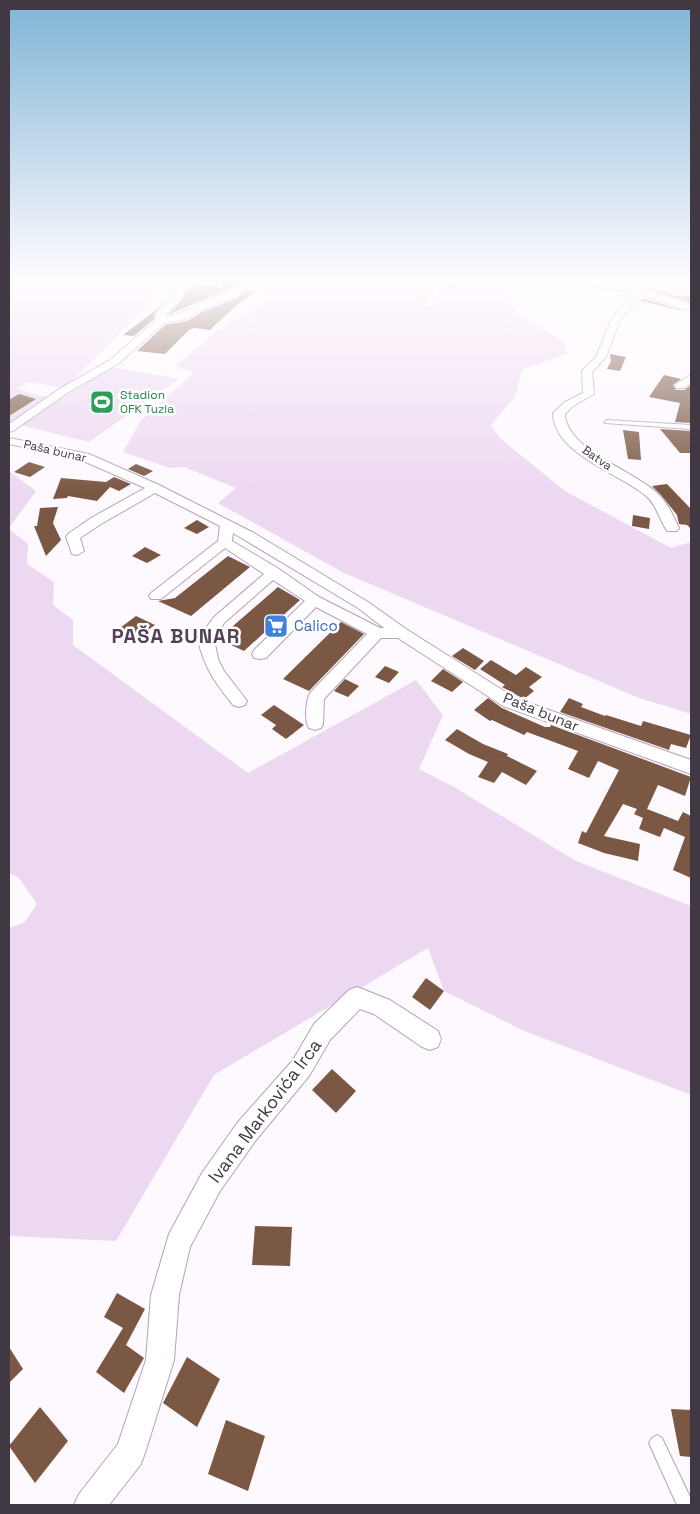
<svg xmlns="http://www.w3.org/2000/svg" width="700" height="1514" viewBox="0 0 700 1514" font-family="'Space Grotesk',sans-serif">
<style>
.green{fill:#edd8f1}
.building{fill:#7b5844}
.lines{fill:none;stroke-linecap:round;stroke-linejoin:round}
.service-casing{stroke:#b5a1ba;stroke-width:2}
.minor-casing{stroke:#b5a1ba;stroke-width:2}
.service{fill:#fff;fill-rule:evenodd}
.minor{fill:#fff;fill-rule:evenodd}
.labels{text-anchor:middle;stroke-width:5;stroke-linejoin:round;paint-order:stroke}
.far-leisure-label{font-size:12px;fill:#27864d;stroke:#fff;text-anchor:start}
.far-street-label{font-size:12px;fill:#403842;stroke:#fff}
.shop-label{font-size:15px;fill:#366cbe;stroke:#fff;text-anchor:start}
.street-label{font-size:15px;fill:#403842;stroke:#fff}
.near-street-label{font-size:18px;fill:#403842;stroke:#fff}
.district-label{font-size:20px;font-weight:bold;letter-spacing:1px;fill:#534157;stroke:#fff}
</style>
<rect width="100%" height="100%" fill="#fef9ff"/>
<!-- green -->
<g class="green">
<path d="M9 279H146L155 298 65 388 28 382 16 389 50 398 11 423H9Z"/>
<path d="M267 279H506L494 285 520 314 564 342 568 353 522 370 515 397 491 425 501 439 565 491 671 548 691 542V714L639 698 344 573 218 503 236 488 184 467 170 468 123 452 141 420 194 373 175 366 217 331 263 304 273 280Z"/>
<path d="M112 367 179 379 89 442 20 425Z"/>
<path d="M9 471 36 491 9 528Z"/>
<path d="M9 529 28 544 27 564 54 582 53 605 73 620V645L248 773 416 680 443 715 419 769 454 787 576 861 691 906V1095L522 1030 444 991 428 948 214 1075 116 1241 9 1236V928L24 923 37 904 18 877 9 873Z"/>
</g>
<!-- building -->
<g class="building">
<path d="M220 279H232L235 286 168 315 181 301 186 291 198 284 224 289Z"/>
<path d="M650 288 681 297 684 295 691 297V303L649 290Z"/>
<path d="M245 290 255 292 237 305 210 330 194 328 189 330 165 354 137 351 165 325 187 321 202 312 237 298Z"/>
<path d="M643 298 688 312 640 301Z"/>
<path d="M161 306 155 312 154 319 134 336 123 335Z"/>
<path d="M610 354 626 357 620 371 607 369 611 361Z"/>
<path d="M664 375 681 379 673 385 676 390H684L691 385V423L675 422 680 403 649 397Z"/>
<path d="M19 394 36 399 9 416V400Z"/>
<path d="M660 429 691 431V453H680Z"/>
<path d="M623 430 639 432 641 460 628 459Z"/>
<path d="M29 462 45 467 30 477 14 472Z"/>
<path d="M136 464 153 471 144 476 128 469Z"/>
<path d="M114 477 131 484 119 491 110 487 97 501 68 496 67 498 53 499 61 478 106 482Z"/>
<path d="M667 484 691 509V529L687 525 679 524 677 515 661 495 652 486Z"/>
<path d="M58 507 53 523 61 540 46 556 34 526H37L40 508Z"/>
<path d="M633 515 650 518 649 529 632 526Z"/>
<path d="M197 520 209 527 197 534 184 528Z"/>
<path d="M145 547 161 555 147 563 132 556Z"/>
<path d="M228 556 250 567 191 616 158 601 175 598Z"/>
<path d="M278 587 300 600 244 651 218 639Z"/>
<path d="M136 616 155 625 138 637 120 628Z"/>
<path d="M341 622 364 634 309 691 283 679Z"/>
<path d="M463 648 484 661 475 670 452 656Z"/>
<path d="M491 660 516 675 526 667 542 677 529 687 534 691 524 699 502 687 505 685 480 669Z"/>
<path d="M385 666 399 672 389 683 375 677Z"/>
<path d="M443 669 463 682 452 692 431 681Z"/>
<path d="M345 679 359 686 348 697 334 691Z"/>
<path d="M488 698 502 708 545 727H550L551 725 691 777 685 796 658 785 647 809 678 821 683 812 691 816V878L673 870 685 837 664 828 660 837 639 829 643 818 634 814 637 809 623 804 604 836 640 844 638 861 604 853 578 843 582 831 586 833 619 770 598 761 589 778 568 769 578 751 527 732 524 735 492 720 490 721 474 710Z"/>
<path d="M569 698 583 704 581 707 605 716 606 715 641 726 643 721 691 735 686 748 671 744 669 750 560 712Z"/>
<path d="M274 705 304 725 286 739 272 729 276 725 261 715Z"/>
<path d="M457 729 483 744 508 754 507 756 537 771 526 785 502 772 494 783 478 777 488 762 469 754 445 740Z"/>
<path d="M426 978 444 991 430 1010 412 997Z"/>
<path d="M332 1069 356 1091 336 1113 312 1090Z"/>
<path d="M255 1226 292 1227 290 1266 252 1265Z"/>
<path d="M117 1293 145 1309 126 1345 144 1358 124 1393 96 1372 123 1328 104 1317Z"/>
<path d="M9 1347 23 1369 9 1383Z"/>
<path d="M187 1357 220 1379 197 1427 163 1403Z"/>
<path d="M40 1407 68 1441 35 1483 9 1446Z"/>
<path d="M671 1409 691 1410V1457L680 1456Z"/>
<path d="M226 1420 265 1436 248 1491 208 1474Z"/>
</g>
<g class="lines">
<!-- service casing -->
<g class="service-casing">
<g id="service">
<path d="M607 420 691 425V429L605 423 604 422Z"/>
<path d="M657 1435 662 1438 691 1499V1505H677L649 1443 652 1438Z"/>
</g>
</g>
<!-- minor casing -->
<g class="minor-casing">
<g id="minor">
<path d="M165 279 182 280 186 287 180 300 166 314V317C177 315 184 311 195 306 211 298 227 295 241 283L248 285 236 296 201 310 186 319 164 323 118 364 69 392 13 431 9 432V424L61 388 110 360 156 320V313L173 297 178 287 176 284Z"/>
<path d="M451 279H461L444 289 430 307H424L422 305 438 285Z"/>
<path d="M490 279 525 281 549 279C537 288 502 288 490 279Z"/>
<path d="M568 279C601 275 658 295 691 305V311L641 295 620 320 606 357 592 372 594 394 573 406 565 414C566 449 632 470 656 492 667 502 673 515 679 528L677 531H667C659 519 657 505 645 495 618 473 553 453 553 413L565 402 583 393 582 371 596 357 611 320 633 293 572 282Z"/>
<path d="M691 375V383L684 388H676L675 386 676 384Z"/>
<path d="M9 438 89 454 159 485 254 533 368 602 406 629 515 698 691 760V774L503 706 398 638H381L324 699 323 724 321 728 315 730 309 728C304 720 306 701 310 693L367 634 316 607 266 658 260 659 254 658 252 654 254 650 305 601 273 580 224 623 214 639 218 659 224 671 247 701 245 705 239 707 233 705C216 684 203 666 198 639L214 617 264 574 225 548 161 599H151L149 596 151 593 218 541 220 526 155 493 101 524 80 538 84 551 77 555 72 554 66 537 68 534 91 518 145 488 81 460 9 444ZM233 533 358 608 384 628H380L319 597 279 569 232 541Z"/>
<path d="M357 987 390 1000 438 1031 441 1039 438 1047 430 1050 422 1047 374 1014 360 1009 330 1040 309 1076 256 1140 220 1191 190 1247 179 1295 174 1360 145 1453 141 1464 109 1505H74L79 1494 118 1444 146 1360 151 1295 169 1234 202 1173 238 1122 293 1060 314 1024 349 990Z"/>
</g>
</g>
<!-- service -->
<use href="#service" class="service"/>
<!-- minor -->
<use href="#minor" class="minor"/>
</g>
<!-- sky -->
<linearGradient id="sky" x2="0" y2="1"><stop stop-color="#7fb4d6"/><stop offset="0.57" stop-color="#fffcff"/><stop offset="1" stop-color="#fffcff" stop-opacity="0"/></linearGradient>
<rect width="700" height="491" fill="url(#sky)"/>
<!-- icons -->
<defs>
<g id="stadium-square" transform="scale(1.25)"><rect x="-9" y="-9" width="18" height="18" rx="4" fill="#2e9e5b" stroke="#fff"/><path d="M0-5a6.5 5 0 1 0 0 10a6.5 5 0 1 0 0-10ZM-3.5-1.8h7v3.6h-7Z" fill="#fff"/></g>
<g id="supermarket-square" transform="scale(1.25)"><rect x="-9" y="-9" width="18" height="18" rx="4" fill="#3f7fe0" stroke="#fff"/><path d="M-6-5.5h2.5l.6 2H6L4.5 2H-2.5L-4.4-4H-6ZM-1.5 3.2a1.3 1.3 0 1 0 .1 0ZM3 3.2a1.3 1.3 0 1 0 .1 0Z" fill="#fff"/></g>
</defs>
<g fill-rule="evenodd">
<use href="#stadium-square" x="102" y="402"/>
<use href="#supermarket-square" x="276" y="626"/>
</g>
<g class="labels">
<!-- far-leisure labels -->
<g class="far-leisure-label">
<text x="120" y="399">Stadion<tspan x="120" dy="14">OFK Tuzla</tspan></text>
</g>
<!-- far-street labels -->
<g class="far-street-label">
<text transform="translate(55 451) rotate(13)" y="4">Paša bunar</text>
<text transform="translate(597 458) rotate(35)" y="4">Batva</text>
</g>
<!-- shop labels -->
<g class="shop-label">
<text x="294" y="631">Calico</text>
</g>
<!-- street labels -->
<g class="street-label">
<text transform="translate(541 712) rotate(22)" y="5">Paša bunar</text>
</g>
<!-- near-street labels -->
<g class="near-street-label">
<text transform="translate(265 1111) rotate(-53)" y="6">Ivana Markovića Irca</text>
</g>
<!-- district labels -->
<g class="district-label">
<text x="176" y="643">PAŠA BUNAR</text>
</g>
</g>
<!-- border -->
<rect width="700" height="1514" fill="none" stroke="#403842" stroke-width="20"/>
</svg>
